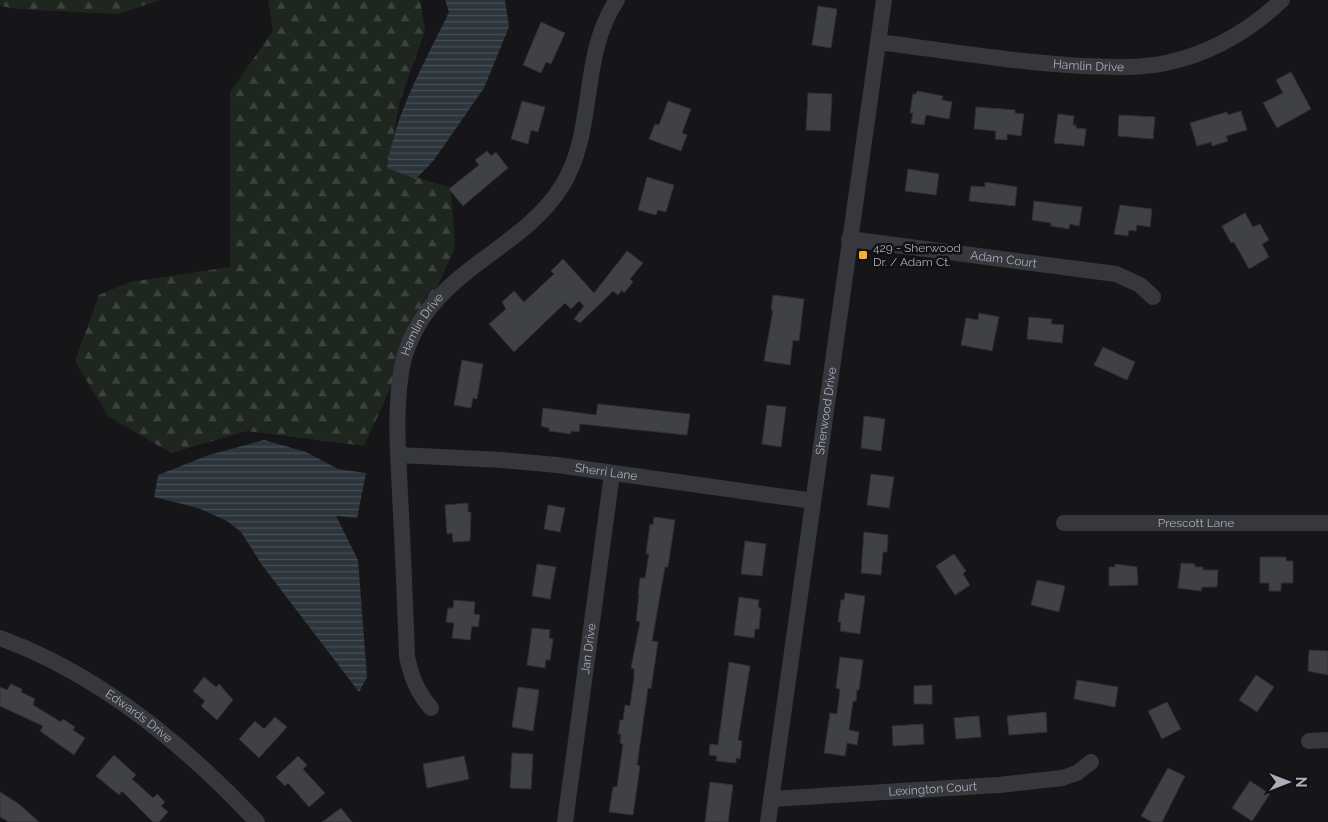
<svg xmlns="http://www.w3.org/2000/svg" width="1328" height="822" viewBox="0 0 1328 822" font-family="Raleway,sans-serif">
<style>
.forest{fill:url(#forest-firs)}
.water{fill:url(#water-rules)}
.building{fill:#404145;stroke:#303034}
.lines{fill:none;stroke-linecap:round;stroke-linejoin:round}
.street{stroke:#37383d;stroke-width:16}
.poi-dot{fill:#f2b134;stroke:#111113;stroke-width:2}
.labels{text-anchor:middle;stroke-width:5;stroke-linejoin:round;paint-order:stroke}
.street-label{font-size:12px;fill:#a8adb8;stroke:#111113}
.poi-label{font-size:12px;fill:#a8adb8;stroke:#111113;text-anchor:start}
</style>
<defs>
<pattern id="forest-firs" width="22" height="20" patternUnits="userSpaceOnUse" patternTransform="scale(1.25)"><rect width="22" height="20" fill="#1e261f"/><path d="M5 1l3.5 6h-7zM16 11l3.5 6h-7z" fill="#3c433d"/></pattern>
<pattern id="water-rules" width="6" height="5" patternUnits="userSpaceOnUse" patternTransform="scale(1.25)"><rect width="6" height="5" fill="#2c353c"/><path d="M0 2.5h6" fill="none" stroke="#485056"/></pattern>
</defs>
<rect width="100%" height="100%" fill="#161618"/>
<!-- forest -->
<g class="forest">
<path d="M0 0H161L117 14 17 9 0 6Z"/>
<path d="M268 0H420L425 31 400 101 387 168 451 188 455 248 364 446 247 431 171 453 108 416 75 361 99 295 130 282 230 267V92L273 31Z"/>
</g>
<!-- water -->
<g class="water">
<path d="M445 0H505L509 27 484 88 434 160 416 179 387 168C395 113 425 62 449 12Z"/>
<path d="M264 440 306 452 338 469 366 473 357 518 336 516 358 560 367 677 359 692 262 565 241 532 227 521 198 508 154 497 158 475 209 455Z"/>
</g>
<!-- building -->
<g class="building">
<path d="M818 6 837 9 831 48 812 45Z"/>
<path d="M541 22 565 33 551 64 546 62 541 73 523 65Z"/>
<path d="M1291 72 1311 109 1277 128 1263 103 1283 93 1276 80Z"/>
<path d="M917 91 943 96 942 100 952 102 949 119 926 115 924 125 911 123 913 113H910L913 94H916Z"/>
<path d="M808 93 832 94 830 131 806 130Z"/>
<path d="M522 101 545 107 538 132 531 130 528 144 511 139Z"/>
<path d="M668 101 691 109 682 133 687 135 681 151 649 139 655 124 659 125Z"/>
<path d="M976 107 1015 110V113L1024 114 1021 136 1007 134V140L995 139 996 131 974 129Z"/>
<path d="M1241 111 1247 130 1226 136 1228 141 1212 146 1211 142 1197 146 1190 123 1227 112 1228 115Z"/>
<path d="M1058 114 1074 116 1073 125H1076V128L1086 129 1084 146 1054 143Z"/>
<path d="M1119 115 1155 117 1153 139 1118 136Z"/>
<path d="M487 151 491 156 496 152 508 168 463 206 449 189 479 165 475 160Z"/>
<path d="M908 169 939 174 936 195 905 191Z"/>
<path d="M647 177 674 185 666 212 658 210 656 215 638 210Z"/>
<path d="M985 182 1017 187 1015 206 969 201 971 186 985 187Z"/>
<path d="M1034 201 1082 207 1079 226 1070 224 1069 229 1051 226V223L1032 220Z"/>
<path d="M1120 205 1152 209 1150 227 1137 225 1136 231 1129 230 1128 236 1114 234Z"/>
<path d="M1245 213 1253 227 1260 224 1269 240 1262 244 1269 257 1249 269 1234 242 1231 243 1222 226Z"/>
<path d="M627 251 643 263 630 279 633 282 624 293 622 290 618 295 613 291 580 323 574 319 584 306 579 301 571 309 565 303 514 352 489 324 506 309 502 302 514 291 524 302 554 274 551 271 563 259 594 293Z"/>
<path d="M773 295 804 299 799 341 793 340 790 365 764 361 773 310H771Z"/>
<path d="M979 313 999 317 992 351 961 345 966 318 978 320Z"/>
<path d="M1029 317 1052 319 1051 324 1064 325 1062 343 1027 339Z"/>
<path d="M1103 347 1135 362 1127 380 1094 365Z"/>
<path d="M462 360 483 364 477 399 473 398 471 408 454 405Z"/>
<path d="M598 404 690 414 687 435 580 424 579 432 571 431V434L549 431V428L541 426 543 408 596 415Z"/>
<path d="M767 405 786 407 781 447 762 444Z"/>
<path d="M864 416 885 419 881 451 861 448Z"/>
<path d="M871 474 894 477 889 508 867 505Z"/>
<path d="M468 503V512H471L470 541 453 542 452 533 447 534 445 505Z"/>
<path d="M548 505 565 508 560 532 544 529Z"/>
<path d="M654 517 675 520 668 567H665L652 641 658 642 651 689 648 688 637 765 640 766 633 815 609 812 613 787H617L623 744 620 743 621 734H618L620 720H623L625 705 630 706 634 678V669L631 668 640 622 636 621 639 595H638L640 578H645L649 554H646L650 524 653 525Z"/>
<path d="M864 532 888 535 887 552H883L881 575 861 573Z"/>
<path d="M745 541 766 544 762 576 741 574Z"/>
<path d="M954 554 966 571 963 574 970 585 955 595 936 566Z"/>
<path d="M1260 557H1286V561H1293V583H1281V591H1269V583H1260Z"/>
<path d="M1181 563 1195 564V567H1203V570H1218L1217 587H1202L1201 591 1178 588Z"/>
<path d="M537 564 556 567 550 599 532 596Z"/>
<path d="M1115 564 1137 567 1138 585 1109 586V567H1115Z"/>
<path d="M1037 580 1065 586 1059 612 1031 605Z"/>
<path d="M845 593 865 596 860 634 840 631 841 622H838L841 600H844Z"/>
<path d="M739 597 759 600 758 607 761 608 759 629H755L754 638 734 635Z"/>
<path d="M454 600 475 602 474 614 480 615 478 627 472 626 470 640 452 638 454 623 446 622 448 608H453Z"/>
<path d="M532 628 550 630 549 638 553 639 550 660H546L545 668 527 665Z"/>
<path d="M1309 650 1328 651V675L1308 671Z"/>
<path d="M840 657 863 660 859 690H857L856 701H853L849 730 859 732 857 745 847 743 845 756 824 753 830 713 837 714 840 689 836 688Z"/>
<path d="M729 662 750 666 738 740 742 741 740 759 736 758V763L716 761 717 756 709 755 710 744 718 745Z"/>
<path d="M1256 675 1274 687 1257 712 1239 700Z"/>
<path d="M204 677 216 687 219 684 233 700 217 720 201 706 205 701 193 691Z"/>
<path d="M1077 680 1118 687 1115 707 1074 699Z"/>
<path d="M11 684 22 689 21 692 35 699 33 705 61 722 63 719 75 727 73 730 85 738 74 755 40 731 43 726 0 706V687L7 690Z"/>
<path d="M932 685V704H914V686Z"/>
<path d="M518 687 539 690 533 731 512 727Z"/>
<path d="M1167 702 1181 729 1162 739 1148 711Z"/>
<path d="M1046 712 1047 732 1009 735 1007 716Z"/>
<path d="M979 716 981 737 956 739 954 718Z"/>
<path d="M275 717 287 727 259 758 239 739 255 721 264 729Z"/>
<path d="M923 724 924 744 893 746 892 726Z"/>
<path d="M512 753 533 754 531 789 510 788Z"/>
<path d="M114 755 136 775 132 779 153 798 157 794 165 802 161 806 168 812 159 822H153L122 791 119 795 96 776Z"/>
<path d="M298 756 307 765 303 769 325 793 309 807 288 783 285 786 276 777Z"/>
<path d="M464 756 469 779 427 788 423 764Z"/>
<path d="M1168 768 1185 776 1162 822H1152L1141 816Z"/>
<path d="M1250 781 1270 794 1252 821 1232 808Z"/>
<path d="M710 782 733 785 728 822H705Z"/>
<path d="M0 792 19 804 39 822H9L0 817Z"/>
<path d="M341 808 352 822H322Z"/>
</g>
<g class="lines">
<!-- street -->
<g class="street">
<path id="s1" d="M879 42C947 51 1015 62 1083 66 1112 67 1142 69 1170 62 1214 52 1250 30 1282 0"/>
<path id="s2" d="M849 239 1116 274 1140 285 1153 297"/>
<path id="s3" d="M399 455 502 460 557 465 813 501"/>
<path id="s4" d="M1064 523H1328"/>
<path id="s5" d="M0 638C99 674 186 746 257 822"/>
<path id="s6" d="M431 708C417 692 411 676 407 656 405 602 403 548 400 494 398 450 394 406 403 362 408 341 420 319 434 303 471 259 531 236 562 186 597 130 579 56 617 0"/>
<path d="M1309 741 1328 740"/>
<path id="s7" d="M771 799 999 785 1062 778 1077 773 1091 762"/>
<path id="s8" d="M565 822 612 474"/>
<path id="s9" d="M768 822 884 0"/>
</g>
</g>
<!-- markers -->
<rect class="poi-dot" x="858" y="250" width="10" height="10" rx="2.5"/>
<g class="labels">
<!-- street labels -->
<g class="street-label">
<text dy="4" stroke="none"><textPath href="#s1" startOffset="211">Hamlin Drive</textPath></text>
<text dy="4" stroke="none"><textPath href="#s2" startOffset="156">Adam Court</textPath></text>
<text dy="4" stroke="none"><textPath href="#s6" startOffset="395">Hamlin Drive</textPath></text>
<text dy="4" stroke="none"><textPath href="#s9" startOffset="415">Sherwood Drive</textPath></text>
<text dy="4" stroke="none"><textPath href="#s3" startOffset="208">Sherri Lane</textPath></text>
<text dy="4" stroke="none"><textPath href="#s4" startOffset="132">Prescott Lane</textPath></text>
<text dy="4" stroke="none"><textPath href="#s8" startOffset="175">Jan Drive</textPath></text>
<text dy="4" stroke="none"><textPath href="#s5" startOffset="160">Edwards Drive</textPath></text>
<text dy="4" stroke="none"><textPath href="#s7" startOffset="162">Lexington Court</textPath></text>
</g>
<!-- poi labels -->
<g class="poi-label">
<text x="873" y="252">429 - Sherwood<tspan x="873" dy="14">Dr. / Adam Ct.</tspan></text>
</g>
</g>
<!-- north arrow -->
<g transform="translate(1288 782) rotate(90)" stroke="#111113" stroke-width="4" paint-order="stroke">
<path d="M0-4L9 19L0 12L-9 19Z" fill="#a8adb8"/>
<text y="-8" font-size="14" font-weight="bold" text-anchor="middle" fill="#a8adb8">N</text>
</g>
</svg>
